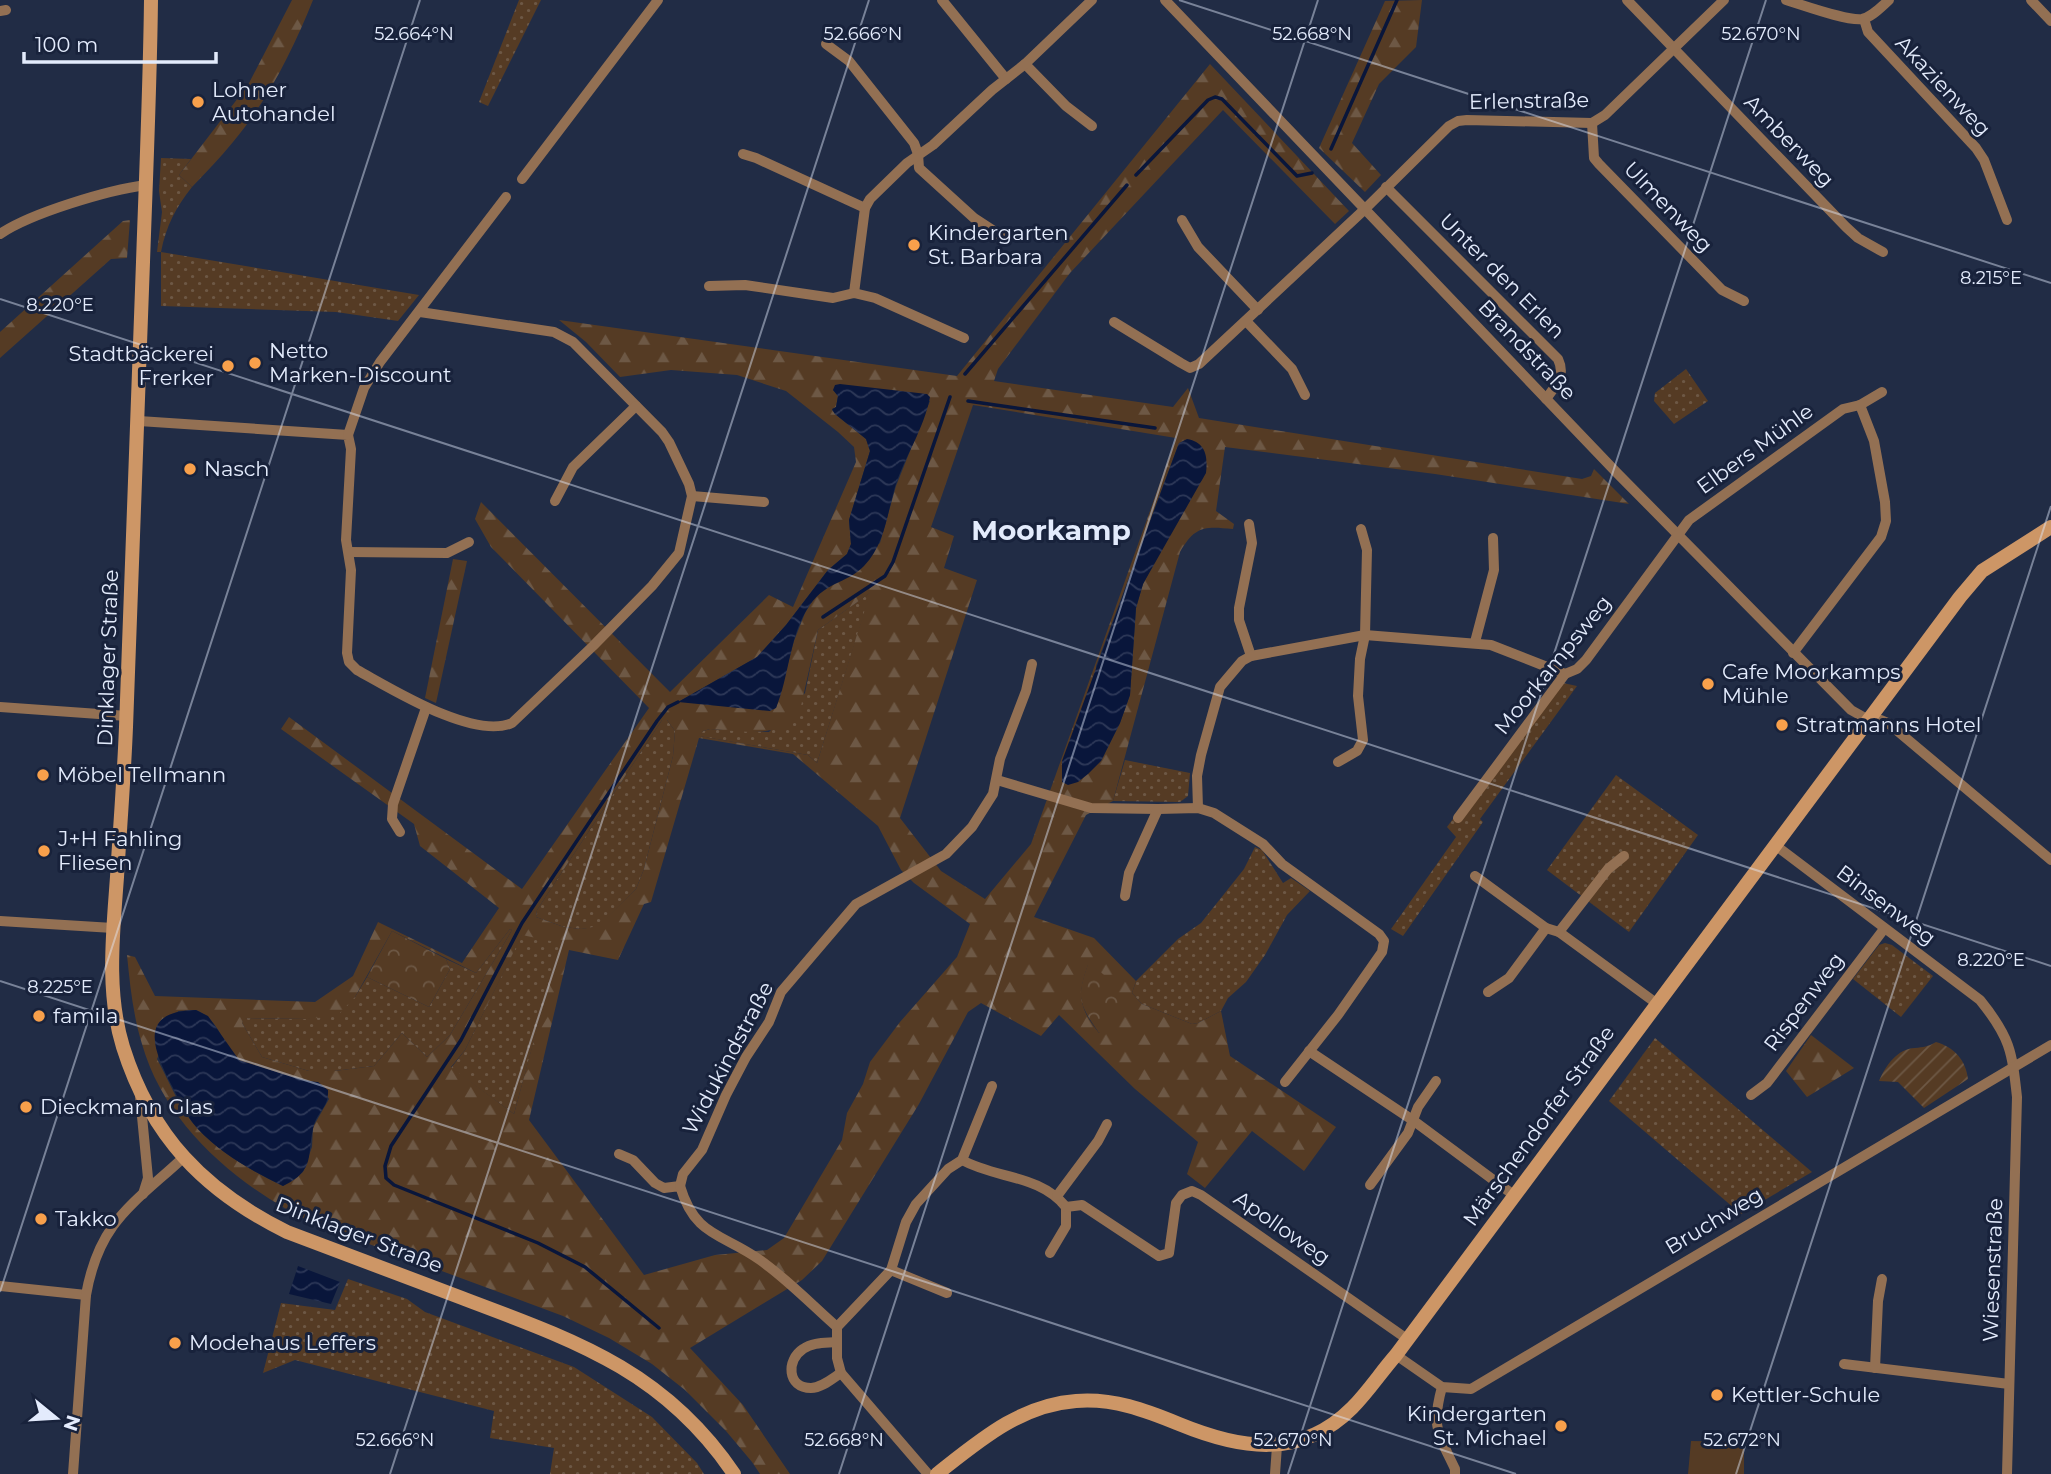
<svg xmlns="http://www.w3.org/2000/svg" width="2051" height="1474" viewBox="0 0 2051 1474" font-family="Montserrat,sans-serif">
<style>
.grass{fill:url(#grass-dots)}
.forest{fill:url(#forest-firs);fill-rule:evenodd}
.park{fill:url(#park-crowns)}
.garden{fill:url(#garden-furrows)}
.pitch{fill:#553b24}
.water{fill:url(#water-waves)}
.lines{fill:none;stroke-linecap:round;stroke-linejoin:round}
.stream{stroke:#09163b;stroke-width:3.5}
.street{stroke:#937053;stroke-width:10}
.secondary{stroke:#cd9666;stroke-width:14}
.ticks{fill:none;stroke:#e3ebfc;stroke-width:2;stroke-opacity:0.45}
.poi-dot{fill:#f8a04b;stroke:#18223b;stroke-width:2.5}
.labels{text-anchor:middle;stroke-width:6;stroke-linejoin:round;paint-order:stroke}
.street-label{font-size:21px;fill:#e3ebfc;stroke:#18223b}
.poi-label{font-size:21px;fill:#e3ebfc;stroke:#18223b;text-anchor:start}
.district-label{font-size:28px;font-weight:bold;fill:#e3ebfc;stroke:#18223b}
.ticks-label{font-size:18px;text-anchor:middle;fill:#e3ebfc;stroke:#18223b;stroke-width:6;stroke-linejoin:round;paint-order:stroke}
</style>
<defs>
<pattern id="grass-dots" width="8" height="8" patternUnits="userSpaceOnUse" patternTransform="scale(1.75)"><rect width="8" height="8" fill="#553b24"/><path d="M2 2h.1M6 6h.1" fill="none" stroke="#6d5845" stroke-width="1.8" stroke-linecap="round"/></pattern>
<pattern id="forest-firs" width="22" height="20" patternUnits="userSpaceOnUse" patternTransform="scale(1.75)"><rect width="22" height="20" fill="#553b24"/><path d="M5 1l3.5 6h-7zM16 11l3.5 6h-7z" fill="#6d5845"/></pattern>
<pattern id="park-crowns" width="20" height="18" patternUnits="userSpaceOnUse" patternTransform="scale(1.75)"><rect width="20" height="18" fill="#553b24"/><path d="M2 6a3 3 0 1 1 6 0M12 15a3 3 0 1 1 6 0" fill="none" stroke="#6d5845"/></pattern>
<pattern id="garden-furrows" width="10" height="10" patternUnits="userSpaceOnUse" patternTransform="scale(1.75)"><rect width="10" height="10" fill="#553b24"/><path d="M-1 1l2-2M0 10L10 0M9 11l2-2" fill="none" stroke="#6d5845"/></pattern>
<pattern id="water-waves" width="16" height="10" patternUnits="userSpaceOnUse" patternTransform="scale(1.75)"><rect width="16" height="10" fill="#09163b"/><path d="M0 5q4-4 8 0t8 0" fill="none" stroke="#2d3858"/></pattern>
</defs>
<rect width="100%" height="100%" fill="#212c45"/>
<!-- grass -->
<g class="grass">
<path d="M519 0H541L488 106 479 102Z"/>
<path d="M161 158 191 159 179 175 192 187C176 207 166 226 161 252L419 295 398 321 336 312 161 306V252H157L162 212 159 191Z"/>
<path d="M1686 369 1708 401 1674 424 1654 401 1655 393Z"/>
<path d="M871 592 817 763 808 755 699 736 703 731 710 729 769 732 805 693 818 630Z"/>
<path d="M1554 681 1577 686 1480 819 1483 822 1403 936 1391 929 1456 837 1447 827Z"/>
<path d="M662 720H667L675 731 673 756 644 869 636 889 599 927 581 929 564 927 536 917 537 910Z"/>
<path d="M1125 760 1190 773 1188 796 1180 802 1113 801Z"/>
<path d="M1616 775 1698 835 1629 932 1547 870Z"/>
<path d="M1255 847 1262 850 1283 883 1291 878 1310 891 1287 915 1265 955 1246 982 1228 998 1221 1011 1198 1023 1192 1024 1142 1004 1132 993 1136 981 1178 939 1201 923 1244 869Z"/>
<path d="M510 929 512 930 450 1035 427 1057 402 1033 374 1066 334 1071H309L262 1057 242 1023 243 1018 308 1019 355 997 367 977 429 1007 450 969 446 959 476 973Z"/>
<path d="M522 934 561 942 514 1114 451 1068 465 1050Z"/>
<path d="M1885 943 1892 945 1933 976 1901 1017 1853 979 1879 945Z"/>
<path d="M1655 1038 1812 1172 1741 1214 1609 1101Z"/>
<path d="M348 1279 407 1299 425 1312 574 1367 652 1417 697 1463 704 1474H550L554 1448 490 1438 494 1411 295 1360 263 1373 281 1303 335 1310Z"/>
</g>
<!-- forest -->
<g class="forest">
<path d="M292 0H313C293 50 268 100 233 142 220 158 206 172 192 187L179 175 248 85Z"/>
<path d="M1422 0 1416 47 1379 84 1352 143 1381 175 1365 192 1319 148 1385 1Z"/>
<path d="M1210 64 1349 211 1335 224 1223 110 1070 273 998 369 994 381 1173 407 1188 388 1199 418 1582 479 1591 476 1594 469 1629 504 1435 474 1225 447 1216 511 1234 524 1233 529C1204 526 1195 526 1180 552L1113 801 1086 815 1034 917 1094 938 1136 981 1132 993 1142 1004 1192 1024 1198 1023 1221 1011 1230 1056 1336 1127 1304 1171 1252 1131 1205 1188 1187 1174 1198 1142 1135 1089 1059 1015 1041 1036 981 1003 968 1012 919 1104 822 1261 802 1280 690 1348 743 1405 790 1474H760L752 1462 726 1431 685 1390 652 1364 609 1338 563 1316 315 1224C241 1189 165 1126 142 1044 133 1015 130 985 127 955L135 957 155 996 315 1002 353 976 378 922 462 963 499 908 420 846 414 824 281 729 289 717 522 889 649 708 491 547 475 519 481 502 670 692 769 595 793 607 856 462 854 447 838 432 786 391 737 375 671 370 620 377 586 342 559 320 957 376ZM833 390 930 401 896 486 880 543 816 595 805 613 794 641 776 708 680 701 757 657 786 625 828 570 847 554 851 544 849 520 870 451 866 439 835 414 832 410 836 407 838 396ZM973 405 1176 438 1031 844 985 899 941 871 900 818 977 580 944 568 954 536 931 527ZM1179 443 1160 551 1143 584 1136 608 1130 695 1120 723 1101 761 1096 666ZM870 593 817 763 808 755 700 736 703 731 710 729C742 731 775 739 799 715L818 630ZM662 720H667L675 731 673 756 644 869 636 889 599 926 581 929 564 927 536 917 537 910ZM699 738 793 754 878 826 901 870 914 883 970 924 957 957 900 1022 870 1062 863 1084 847 1113 842 1140 784 1238 767 1250 715 1255 644 1275 529 1120 569 950 618 960 644 904 651 902ZM510 929 512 930 450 1035 427 1057 402 1033 374 1066 334 1071H309L262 1057 242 1023 244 1018 308 1019 337 1016 355 997 392 931 476 973ZM522 935 560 943 514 1114 451 1067 465 1050ZM1088 965C1102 971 1110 982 1118 994L1099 1033C1079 1008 1077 995 1088 965ZM196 1010C223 1022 220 1045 238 1060 245 1065 308 1082 318 1082L329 1099 313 1127 312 1147 303 1172 283 1186C252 1171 222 1154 198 1129 180 1110 169 1081 157 1059L178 1011Z"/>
<path d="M130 220 127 258 111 259 0 358V332L123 221Z"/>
<path d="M453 559 467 561 436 703 425 698Z"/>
<path d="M1811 1035 1854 1068 1807 1097 1786 1071Z"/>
</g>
<!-- park -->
<g class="park">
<path d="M392 931 446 959 450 969 429 1007 367 977Z"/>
<path d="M1088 964C1104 972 1120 989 1124 1006L1099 1033C1079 1004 1076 998 1088 964Z"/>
</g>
<!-- garden -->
<path class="garden" d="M1936 1042C1954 1047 1966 1060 1968 1079L1924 1108 1898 1082 1879 1081C1886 1065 1897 1049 1915 1048 1924 1047 1927 1047 1936 1042Z"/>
<!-- pitch -->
<path class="pitch" d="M1691 1441 1744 1442V1474H1688Z"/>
<!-- water -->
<g class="water">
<path d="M840 384 927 394 930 397C924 429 905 456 895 487 887 514 885 544 864 566 846 585 824 580 806 611 789 640 789 677 776 708L770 711 678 702 757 657 786 625 828 570 847 554 851 544 849 520 870 451 866 439 835 414 832 409 836 407 838 396 833 390 835 385Z"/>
<path d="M1187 439C1206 442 1208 457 1206 473L1143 584 1136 608 1130 695 1120 723 1101 761 1088 774 1078 782 1068 785 1062 782V761L1179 443Z"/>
<path d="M196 1010 208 1016 239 1060 305 1081 318 1082 328 1090C329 1107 318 1111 314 1125 306 1154 317 1170 283 1186 252 1171 221 1154 197 1128 187 1117 179 1100 172 1086 153 1050 137 1011 196 1010Z"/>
<path d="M298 1266 340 1282 331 1304 289 1294Z"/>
</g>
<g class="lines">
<!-- stream -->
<g class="stream">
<path d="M1331 149 1397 0"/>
<path d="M1136 175 1208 100 1215 97 1222 99 1297 176 1312 173"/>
<path d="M965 374 1127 185"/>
<path d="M968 401 1155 428"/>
<path d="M823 617 885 576 893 562 950 397"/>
<path d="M659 1328 585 1267 538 1243 394 1185 386 1178 385 1166 391 1146 461 1040 522 923 657 721 668 707 678 702"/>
</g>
<!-- street -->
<g class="street">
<path d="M942 0 1006 79"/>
<path d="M1165 0 1617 473 1851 710 1867 719 1881 720 1888 723 2051 860"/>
<path d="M1627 0 1846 227 1858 238 1883 252"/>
<path d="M1786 0C1803 5 1846 21 1862 19 1872 17 1881 7 1889 0"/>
<path d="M2031 0 2051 21"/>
<path d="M0 11 6 10"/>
<path d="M1864 19 1868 32 1976 148 1984 160 2007 220"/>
<path d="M826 44 849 61 914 143 918 154 919 168 974 218 1000 235"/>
<path d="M1025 64 1066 106 1092 126"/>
<path d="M1592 123 1594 158 1599 164 1722 290 1744 301"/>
<path d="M743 154 756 158 865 208"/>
<path d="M522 179 658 0"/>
<path d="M1386 187 1558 359C1566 376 1556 385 1546 399"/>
<path d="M1182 220 1198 247 1258 310"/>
<path d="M0 234C31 213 108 190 146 185"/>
<path d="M709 286 745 285 833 298 854 293 875 298 964 338"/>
<path d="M854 293 865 208 870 199 907 163 933 145 992 90 1025 64 1092 0"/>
<path d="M1246 321 1292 369 1305 395"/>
<path d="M1114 322 1181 363 1190 368 1199 364 1365 209 1449 126 1458 121 1467 120 1592 123 1605 115 1724 0"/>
<path d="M139 421 348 435 351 449 346 540 351 570 347 653 349 662 357 670C392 689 473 740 512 723L593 646 652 586 679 553 692 496 689 484 669 442 662 432 573 342 554 332 420 312"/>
<path d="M348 435 364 388 380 362 506 197"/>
<path d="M692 496 764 502"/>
<path d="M555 501 573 467 636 406"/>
<path d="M1249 524 1252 543 1239 608V620L1251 656"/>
<path d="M349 552 447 553 469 542"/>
<path d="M1475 642 1494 570 1493 538"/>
<path d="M1793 653 1881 537 1886 521 1885 502 1874 441 1860 405"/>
<path d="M0 707 127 716"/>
<path d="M1338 762 1357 751 1363 740 1358 696 1360 659 1365 635 1367 550 1361 529"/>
<path d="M997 780 1091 808 1158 809 1198 808 1214 813 1263 844 1282 864 1379 934 1384 941 1382 952 1338 1015 1285 1082"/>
<path d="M1198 808 1197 776 1201 755 1220 687 1242 661 1251 656 1365 635 1491 645 1565 674"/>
<path d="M1458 818 1565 674 1577 669 1586 660 1689 520 1843 409 1860 405 1882 392"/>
<path d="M400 832 392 819 393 804 426 708"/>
<path d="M1775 845 1980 1000C2010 1037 2012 1051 2017 1097L2007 1474"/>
<path d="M1475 876 1546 928 1559 932 1656 1003"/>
<path d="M1125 896 1129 873 1158 809"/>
<path d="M0 921 113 928"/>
<path d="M1559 932 1608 869 1624 856"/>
<path d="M1488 992 1509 978 1546 928"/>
<path d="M1309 1051 1414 1121 1515 1196"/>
<path d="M1751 1095 1767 1083 1884 929"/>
<path d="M140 1096 148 1178 143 1194"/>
<path d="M619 1154 633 1160 655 1183 664 1188 680 1186C695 1237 722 1233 760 1260 787 1279 812 1305 837 1327"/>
<path d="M962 1160C996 1179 1039 1174 1066 1207V1226L1050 1253"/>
<path d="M1370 1185 1408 1133 1418 1107 1436 1081"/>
<path d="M680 1186 683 1174 702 1150 726 1095 746 1057 769 1022 781 992 856 904 946 854 972 827 993 794 1000 759 1026 691 1032 664"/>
<path d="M1057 1196 1098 1141 1107 1124"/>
<path d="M1066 1207 1082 1205 1159 1256 1169 1253 1176 1203 1182 1195 1192 1191 1201 1195 1407 1339"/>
<path d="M891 1270 947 1293"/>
<path d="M0 1286 86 1295"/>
<path d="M836 1342C825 1343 813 1342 803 1349 786 1360 787 1388 811 1388 822 1388 833 1378 841 1373"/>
<path d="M1396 1355 1442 1387 1471 1389 2051 1045"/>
<path d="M1844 1364 2009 1384"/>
<path d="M1875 1368 1878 1301 1882 1279"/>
<path d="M1442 1387C1431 1427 1438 1433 1455 1469V1474"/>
<path d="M73 1474 86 1295C99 1222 132 1205 183 1158"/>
<path d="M928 1474 841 1373 837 1358V1327L891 1270 906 1222 916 1204 948 1169 962 1160 992 1086"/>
<path d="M1275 1474 1277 1446"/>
</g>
<!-- secondary -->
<g class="secondary">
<path d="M151 0C150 87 146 175 143 262 138 417 133 572 126 727 124 777 120 827 117 877 113 933 106 992 123 1047 151 1136 204 1191 287 1232 345 1254 403 1276 462 1298 573 1340 664 1370 734 1474"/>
<path d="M937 1474C979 1441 1020 1405 1076 1401 1113 1398 1145 1410 1179 1424 1240 1449 1300 1460 1352 1408 1368 1392 1381 1372 1396 1355L1960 597 1982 571 2051 527"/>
</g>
</g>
<!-- ticks -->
<path class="ticks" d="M1179 0 2051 283M0 299 2051 966M0 981 1516 1474M0 1292 420 0M390 1474 869 0M839 1474 1318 0M1288 1474 1766 0M1736 1474 2051 506"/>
<!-- markers -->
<g class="poi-dot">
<circle cx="198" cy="102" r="7"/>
<circle cx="914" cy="245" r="7"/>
<circle cx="255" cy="363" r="7"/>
<circle cx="228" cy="366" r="7"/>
<circle cx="190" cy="469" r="7"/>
<circle cx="1708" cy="684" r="7"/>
<circle cx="1782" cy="725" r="7"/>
<circle cx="43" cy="775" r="7"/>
<circle cx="44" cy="851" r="7"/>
<circle cx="39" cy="1016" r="7"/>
<circle cx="26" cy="1107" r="7"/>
<circle cx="41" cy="1219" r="7"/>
<circle cx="175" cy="1343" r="7"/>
<circle cx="1717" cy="1395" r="7"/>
<circle cx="1561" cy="1426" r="7"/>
</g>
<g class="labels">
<!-- street labels -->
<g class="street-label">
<text transform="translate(1943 86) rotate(47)" y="7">Akazienweg</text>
<text transform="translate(1529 101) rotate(-1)" y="7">Erlenstraße</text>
<text transform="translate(1789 141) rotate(46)" y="7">Amberweg</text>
<text transform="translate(1668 207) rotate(46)" y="7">Ulmenweg</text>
<text transform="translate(1502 276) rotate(45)" y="7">Unter den Erlen</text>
<text transform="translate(1527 350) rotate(46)" y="7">Brandstraße</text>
<text transform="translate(1755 449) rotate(-36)" y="7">Elbers Mühle</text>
<text transform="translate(108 658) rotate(-88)" y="7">Dinklager Straße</text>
<text transform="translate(1553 665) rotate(-51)" y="7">Moorkampsweg</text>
<text transform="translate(1886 905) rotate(37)" y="7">Binsenweg</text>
<text transform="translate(1804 1002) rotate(-53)" y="7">Rispenweg</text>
<text transform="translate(728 1058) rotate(-62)" y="7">Widukindstraße</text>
<text transform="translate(1539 1126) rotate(-54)" y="7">Märschendorfer Straße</text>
<text transform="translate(1714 1221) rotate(-31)" y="7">Bruchweg</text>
<text transform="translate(1282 1228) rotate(35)" y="7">Apolloweg</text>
<text transform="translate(359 1235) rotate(21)" y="7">Dinklager Straße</text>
<text transform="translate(1993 1270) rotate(-88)" y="7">Wiesenstraße</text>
</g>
<!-- poi labels -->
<g class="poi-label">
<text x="212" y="97">Lohner<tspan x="212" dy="24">Autohandel</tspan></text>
<text x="928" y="240">Kindergarten<tspan x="928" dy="24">St. Barbara</tspan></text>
<text x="269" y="358">Netto<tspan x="269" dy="24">Marken-Discount</tspan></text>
<text x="214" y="361" text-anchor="end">Stadtbäckerei<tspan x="214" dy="24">Frerker</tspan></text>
<text x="204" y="476">Nasch</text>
<text x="1722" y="679">Cafe Moorkamps<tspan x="1722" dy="24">Mühle</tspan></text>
<text x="1796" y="732">Stratmanns Hotel</text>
<text x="57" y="782">Möbel Tellmann</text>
<text x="58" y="846">J+H Fahling<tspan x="58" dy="24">Fliesen</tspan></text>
<text x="53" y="1023">famila</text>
<text x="40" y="1114">Dieckmann Glas</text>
<text x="55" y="1226">Takko</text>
<text x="189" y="1350">Modehaus Leffers</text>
<text x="1731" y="1402">Kettler-Schule</text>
<text x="1547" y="1421" text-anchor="end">Kindergarten<tspan x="1547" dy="24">St. Michael</tspan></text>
</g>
<!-- district labels -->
<g class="district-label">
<text x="1051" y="540">Moorkamp</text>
</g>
</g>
<g class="ticks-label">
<text x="414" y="40">52.664°N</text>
<text x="863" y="40">52.666°N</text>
<text x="1312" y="40">52.668°N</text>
<text x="1761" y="40">52.670°N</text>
<text x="1991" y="284">8.215°E</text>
<text x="60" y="311">8.220°E</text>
<text x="1991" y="966">8.220°E</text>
<text x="60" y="993">8.225°E</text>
<text x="1742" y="1446">52.672°N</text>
<text x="395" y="1446">52.666°N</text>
<text x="844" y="1446">52.668°N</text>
<text x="1293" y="1446">52.670°N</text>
</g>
<!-- north arrow -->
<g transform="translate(56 1418) rotate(108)" stroke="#18223b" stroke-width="5" paint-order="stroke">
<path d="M0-5L12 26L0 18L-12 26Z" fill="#e3ebfc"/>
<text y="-10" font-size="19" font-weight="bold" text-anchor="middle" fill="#e3ebfc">N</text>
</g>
<!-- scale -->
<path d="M24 52v10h192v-10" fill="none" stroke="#e3ebfc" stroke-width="3.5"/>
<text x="35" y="52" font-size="21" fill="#e3ebfc" stroke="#18223b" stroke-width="5" paint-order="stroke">100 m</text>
</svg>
